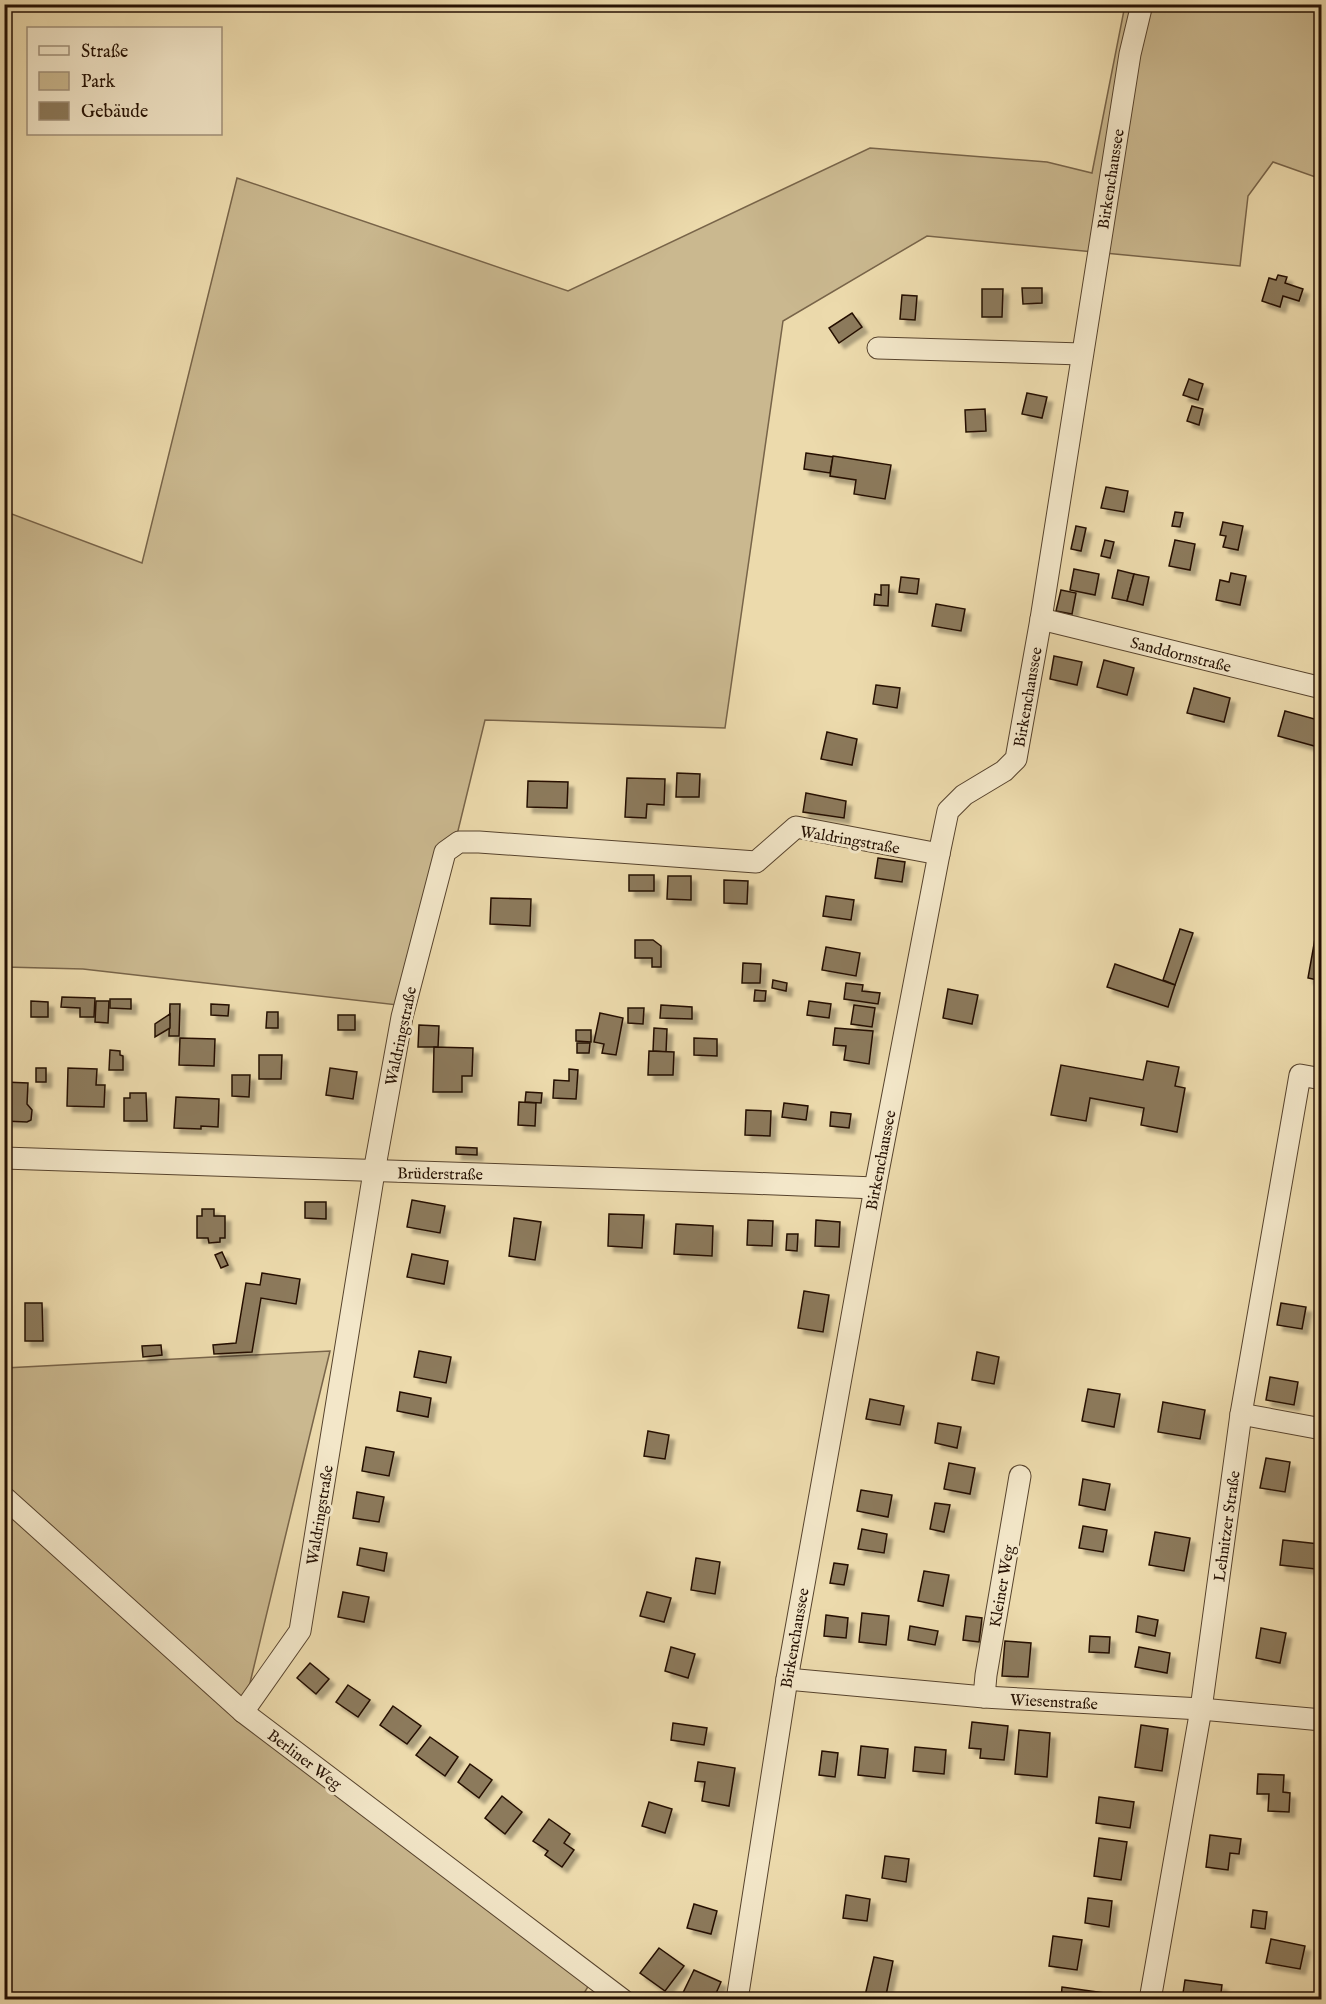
<svg xmlns="http://www.w3.org/2000/svg" width="1326" height="2004" viewBox="0 0 1326 2004" font-family="'IM FELL English',serif">
<style>
.green{fill:#cab88f;stroke:#786449;stroke-width:1.5}
.building{fill:#8c7a5b;stroke:#251103;stroke-width:1.5;filter:url(#shadow)}
.lines{fill:none;stroke-linecap:round;stroke-linejoin:round}
.minor-casing{stroke:#57432d;stroke-width:23}
.minor{stroke:#f3e7c9;stroke-width:21}
.labels{text-anchor:middle;stroke-width:6;stroke-linejoin:round;paint-order:stroke}
.street-label{font-size:16px;fill:#251103;stroke:#f3e7c9}
</style>
<defs>
<filter id="shadow"><feDropShadow dx="5.5" dy="5.5" stdDeviation="1.5" flood-color="#0004"/></filter>
</defs>
<rect width="100%" height="100%" fill="#ecdaac"/>
<filter id="stains"><feTurbulence type="fractalNoise" baseFrequency=".00333" numOctaves="4"/><feColorMatrix values="0 0 0 0 .2 0 0 0 0 .09 0 0 0 0 .02 0 0 0 .5 -.17"/></filter>
<radialGradient id="worn" r=".72"><stop offset=".6" stop-color="#630" stop-opacity="0"/><stop offset="1" stop-color="#630" stop-opacity=".3"/></radialGradient>
<!-- green -->
<g class="green">
<path d="M1125 5H1321V179L1273 162 1248 196 1240 266 927 236 783 321 725 728 485 720 415 1007 83 969 5 967 4 511 142 563 237 178 568 291 870 148 1047 162 1092 173Z"/>
<path d="M330 1351 243 1712 589 1985 580 2000H5V1368Z"/>
</g>
<!-- building -->
<g class="building">
<path d="M1278 275 1287 277 1285 283 1303 289 1299 301 1283 296 1280 307 1262 301 1269 278 1276 280Z"/>
<path d="M1022 288H1042V303L1023 304Z"/>
<path d="M982 289H1003L1002 317H982Z"/>
<path d="M902 295 917 296 915 320 900 319Z"/>
<path d="M852 313 862 327 839 343 829 328Z"/>
<path d="M1189 379 1203 384 1198 400 1183 395Z"/>
<path d="M1027 393 1047 397 1042 418 1022 414Z"/>
<path d="M1192 406 1203 409 1199 425 1187 421Z"/>
<path d="M985 409 986 431 966 432 965 410Z"/>
<path d="M806 453 833 457 830 473 804 469Z"/>
<path d="M833 456 891 465 885 499 854 494 856 480 830 476Z"/>
<path d="M1106 487 1128 491 1124 512 1101 508Z"/>
<path d="M1175 512 1183 513 1180 527 1172 526Z"/>
<path d="M1223 522 1243 526 1238 550 1223 547 1226 536 1220 535Z"/>
<path d="M1076 526 1086 528 1081 551 1071 549Z"/>
<path d="M1105 540 1114 542 1110 558 1101 556Z"/>
<path d="M1175 540 1195 544 1190 570 1169 566Z"/>
<path d="M1074 569 1099 574 1095 595 1070 590Z"/>
<path d="M1118 570 1134 574 1127 601 1112 598Z"/>
<path d="M1231 573 1246 576 1240 605 1216 600 1220 580 1229 582Z"/>
<path d="M1134 574 1149 577 1143 605 1127 601Z"/>
<path d="M901 577 919 579 917 594 899 592Z"/>
<path d="M881 585H889L888 606 874 605 875 594 881 595Z"/>
<path d="M1061 590 1076 593 1072 614 1056 611Z"/>
<path d="M936 604 965 609 961 631 932 626Z"/>
<path d="M1054 656 1082 662 1077 685 1050 679Z"/>
<path d="M1104 660 1134 668 1127 695 1097 687Z"/>
<path d="M876 685 900 688 897 708 873 704Z"/>
<path d="M1194 688 1230 698 1224 722 1187 713Z"/>
<path d="M1285 711 1322 721V735L1318 747 1278 736Z"/>
<path d="M827 732 857 739 852 765 821 759Z"/>
<path d="M677 773 700 774 699 797H676Z"/>
<path d="M627 778 665 779 664 805 647 804 646 818 625 817Z"/>
<path d="M528 781 568 782 567 808 527 807Z"/>
<path d="M806 793 846 801 844 818 803 812Z"/>
<path d="M878 858 905 862 902 882 875 878Z"/>
<rect x="629" y="875" width="25" height="16"/>
<path d="M668 876H691V900L667 899Z"/>
<path d="M724 880 748 881 747 904 724 903Z"/>
<path d="M826 896 854 900 851 920 823 916Z"/>
<path d="M491 898 531 899 530 926 490 924Z"/>
<path d="M1318 922 1322 923V981L1308 978Z"/>
<path d="M1180 929 1193 933 1175 985 1163 980Z"/>
<path d="M635 940H653L661 946V967H652V958H635Z"/>
<path d="M826 947 860 953 856 976 822 970Z"/>
<path d="M743 963 761 964 760 983H742Z"/>
<path d="M1115 964 1175 985 1168 1007 1107 987Z"/>
<path d="M773 980 787 983 786 991 772 988Z"/>
<path d="M846 983 863 985 862 991 880 993 878 1004 844 999Z"/>
<path d="M948 989 978 995 972 1024 943 1018Z"/>
<path d="M755 990 766 991 765 1001H754Z"/>
<path d="M62 997 95 998 94 1017H80V1008L61 1007Z"/>
<path d="M110 999H131V1009L110 1008Z"/>
<path d="M31 1001 48 1002V1017H31Z"/>
<path d="M96 1001H109L108 1023 95 1022Z"/>
<path d="M809 1001 831 1004 829 1018 807 1015Z"/>
<path d="M170 1004H180L179 1036H169Z"/>
<path d="M211 1004 229 1005 228 1016 211 1015Z"/>
<path d="M661 1005 692 1007V1019L660 1018Z"/>
<path d="M854 1005 875 1008 872 1027 851 1024Z"/>
<path d="M628 1008H644L643 1024 628 1023Z"/>
<path d="M267 1012H278V1028H266Z"/>
<path d="M600 1013 623 1018 616 1055 602 1053 604 1044 594 1042Z"/>
<path d="M170 1014V1028L155 1037V1024Z"/>
<rect x="338" y="1015" width="17" height="15"/>
<path d="M419 1025 439 1026 438 1047H418Z"/>
<path d="M654 1028 667 1029 666 1052 653 1051Z"/>
<path d="M835 1028 873 1031 869 1064 844 1060 846 1046 833 1045Z"/>
<path d="M576 1030H591V1042L576 1041Z"/>
<path d="M180 1038 215 1039 214 1066 179 1065Z"/>
<path d="M694 1038 717 1039V1056L694 1055Z"/>
<path d="M577 1043H590L589 1053H577Z"/>
<path d="M434 1047 473 1048 472 1076H462V1092H433Z"/>
<path d="M110 1050 120 1051V1055L123 1056V1070H109Z"/>
<path d="M649 1051 674 1052 673 1075H648Z"/>
<path d="M259 1055H282L281 1079H259Z"/>
<path d="M1147 1061 1179 1067 1175 1086 1185 1088 1177 1132 1141 1125 1144 1108 1090 1098 1086 1121 1051 1115 1061 1065 1143 1080Z"/>
<rect x="36" y="1068" width="10" height="14"/>
<path d="M68 1068 97 1069 96 1085H105L104 1107 67 1106Z"/>
<path d="M330 1068 357 1072 353 1099 326 1095Z"/>
<path d="M569 1069 578 1070 576 1099 553 1098 554 1080 569 1081Z"/>
<path d="M232 1075H250L249 1097 232 1096Z"/>
<path d="M4 1082 28 1083 27 1104 32 1110 31 1120 27 1122 4 1121Z"/>
<path d="M526 1092 542 1093 541 1103 525 1102Z"/>
<path d="M130 1093H146L147 1121H124V1098H130Z"/>
<path d="M176 1097 219 1099 218 1127 201 1126V1129L174 1128Z"/>
<path d="M519 1102 536 1103 535 1126 518 1125Z"/>
<path d="M784 1103 808 1106 806 1120 782 1117Z"/>
<path d="M746 1110 771 1111 770 1136 745 1135Z"/>
<path d="M831 1112 851 1114 849 1128 830 1126Z"/>
<path d="M456 1147 477 1148V1155L456 1154Z"/>
<path d="M412 1200 445 1206 440 1233 407 1227Z"/>
<path d="M305 1202H326V1219L305 1218Z"/>
<path d="M202 1209H214V1216H225V1238H220V1242L209 1243 208 1238H197V1216H202Z"/>
<path d="M609 1214 644 1215 642 1248 608 1246Z"/>
<path d="M514 1218 541 1222 535 1260 509 1256Z"/>
<path d="M748 1220 773 1221 772 1246 747 1245Z"/>
<path d="M816 1220 840 1222 839 1247 815 1246Z"/>
<path d="M676 1224 713 1226 712 1256 674 1254Z"/>
<path d="M787 1234H798L797 1251 786 1250Z"/>
<path d="M222 1252 228 1265 221 1268 215 1255Z"/>
<path d="M412 1254 448 1261 444 1284 407 1277Z"/>
<path d="M262 1273 300 1279 296 1304 261 1298 252 1352 214 1354 213 1345 236 1343 246 1283 260 1285Z"/>
<path d="M804 1291 829 1295 823 1332 798 1328Z"/>
<path d="M25 1303H42L43 1341H25Z"/>
<path d="M1281 1303 1306 1307 1302 1329 1277 1325Z"/>
<path d="M161 1345 162 1355 143 1357 142 1346Z"/>
<path d="M419 1351 451 1357 446 1383 414 1377Z"/>
<path d="M977 1352 999 1357 994 1384 972 1380Z"/>
<path d="M1270 1377 1298 1382 1294 1405 1266 1400Z"/>
<path d="M1088 1389 1120 1394 1114 1427 1082 1421Z"/>
<path d="M400 1392 431 1398 428 1417 397 1411Z"/>
<path d="M870 1399 904 1406 900 1425 866 1419Z"/>
<path d="M1163 1402 1205 1410 1200 1439 1158 1432Z"/>
<path d="M938 1423 961 1427 957 1448 935 1443Z"/>
<path d="M648 1431 669 1435 665 1459 644 1456Z"/>
<path d="M366 1447 394 1452 389 1476 362 1471Z"/>
<path d="M1266 1458 1290 1462 1285 1492 1260 1488Z"/>
<path d="M949 1463 975 1468 970 1494 944 1489Z"/>
<path d="M1083 1479 1110 1484 1105 1510 1079 1505Z"/>
<path d="M861 1490 892 1495 888 1517 857 1511Z"/>
<path d="M357 1492 384 1497 379 1522 353 1518Z"/>
<path d="M935 1503 950 1505 944 1532 930 1529Z"/>
<path d="M1083 1526 1107 1530 1103 1552 1079 1548Z"/>
<path d="M862 1529 887 1534 884 1553 858 1549Z"/>
<path d="M1155 1532 1190 1538 1184 1571 1149 1565Z"/>
<path d="M1283 1540 1319 1544 1316 1569 1280 1565Z"/>
<path d="M360 1548 387 1553 384 1571 357 1565Z"/>
<path d="M696 1558 720 1562 715 1594 691 1590Z"/>
<path d="M834 1563 848 1565 844 1585 830 1583Z"/>
<path d="M924 1571 949 1575 943 1606 918 1601Z"/>
<path d="M343 1592 369 1597 364 1622 338 1617Z"/>
<path d="M647 1592 671 1598 664 1622 640 1616Z"/>
<path d="M862 1613 889 1616 886 1645 859 1642Z"/>
<path d="M826 1615 848 1618 846 1638 824 1636Z"/>
<path d="M966 1616 982 1618 979 1642 963 1640Z"/>
<path d="M1138 1616 1158 1620 1155 1636 1136 1632Z"/>
<path d="M910 1626 938 1631 935 1645 908 1640Z"/>
<path d="M1261 1628 1286 1633 1280 1663 1256 1658Z"/>
<path d="M1090 1636 1110 1637 1109 1653 1089 1652Z"/>
<path d="M1005 1641 1031 1643 1028 1677 1002 1676Z"/>
<path d="M671 1647 695 1654 688 1678 665 1671Z"/>
<path d="M1139 1647 1170 1653 1167 1673 1135 1667Z"/>
<path d="M310 1663 329 1679 316 1694 297 1678Z"/>
<path d="M348 1685 370 1700 358 1717 336 1702Z"/>
<path d="M393 1706 421 1726 407 1744 380 1725Z"/>
<path d="M972 1722 1008 1726 1004 1760 980 1758 981 1749 969 1748Z"/>
<path d="M673 1723 707 1728 704 1745 671 1740Z"/>
<path d="M1141 1725 1168 1729 1162 1771 1135 1767Z"/>
<path d="M1019 1730 1050 1733 1047 1777 1015 1774Z"/>
<path d="M430 1737 458 1757 445 1776 416 1755Z"/>
<path d="M861 1746 888 1749 885 1778 858 1775Z"/>
<path d="M915 1747 946 1750 944 1774 913 1771Z"/>
<path d="M822 1751 838 1753 835 1777 819 1775Z"/>
<path d="M698 1762 735 1768 729 1806 702 1801 705 1782 695 1781Z"/>
<path d="M470 1764 492 1780 479 1798 458 1782Z"/>
<path d="M1258 1774 1284 1775 1283 1792 1290 1793 1289 1812 1268 1811 1269 1794H1257Z"/>
<path d="M502 1796 522 1812 505 1834 485 1818Z"/>
<path d="M1099 1797 1134 1802 1130 1828 1096 1823Z"/>
<path d="M649 1802 672 1809 665 1833 642 1826Z"/>
<path d="M549 1819 570 1834 564 1843 574 1850 562 1867 545 1855 548 1851 533 1841Z"/>
<path d="M1210 1835 1241 1839 1239 1854 1230 1853 1228 1870 1206 1867Z"/>
<path d="M1099 1838 1127 1842 1121 1880 1094 1876Z"/>
<path d="M885 1856 909 1859 906 1882 882 1878Z"/>
<path d="M846 1895 870 1899 867 1921 843 1918Z"/>
<path d="M1088 1898 1112 1901 1109 1927 1085 1923Z"/>
<path d="M694 1904 717 1911 711 1934 687 1928Z"/>
<path d="M1253 1910 1267 1912 1265 1929 1251 1927Z"/>
<path d="M1053 1936 1082 1940 1077 1970 1049 1966Z"/>
<path d="M1271 1939 1305 1946 1300 1969 1266 1963Z"/>
<path d="M659 1948 684 1966 665 1991 640 1973Z"/>
<path d="M874 1957 893 1961 885 2000H864Z"/>
<path d="M694 1970 721 1982 713 2000 680 1999Z"/>
<path d="M1185 1980 1222 1985 1220 2000H1182Z"/>
<path d="M1062 1987 1104 1993 1103 2000H1061Z"/>
</g>
<g class="lines">
<!-- minor casing -->
<g class="minor-casing">
<g id="minor">
<path d="M878 348 1082 354"/>
<path d="M1041 619 1322 688"/>
<path d="M4 1158C295 1169 585 1176 875 1188"/>
<path d="M1241 1414 1322 1429"/>
<path d="M4 1497 243 1712 623 2000"/>
<path d="M787 1679 984 1697 1201 1709 1322 1720"/>
<path d="M984 1697 986 1675 1020 1476"/>
<path d="M243 1712 300 1631 374 1172 402 1017 445 852 459 842H479L756 862 796 827 939 854"/>
<path d="M737 2000 787 1679 875 1188 939 854 948 811 964 795 1004 771 1016 759 1041 619 1130 54 1142 4"/>
<path d="M1150 2000 1201 1709 1241 1414 1300 1075 1322 1079"/>
</g>
</g>
<!-- minor -->
<use href="#minor" class="minor"/>
</g>
<g class="labels">
<!-- street labels -->
<g class="street-label">
<text transform="translate(1110 179) rotate(-81)" y="6">Birkenchaussee</text>
<text transform="translate(1181 654) rotate(14)" y="6">Sanddornstraße</text>
<text transform="translate(1027 697) rotate(-80)" y="6">Birkenchaussee</text>
<text transform="translate(850 839) rotate(10)" y="6">Waldringstraße</text>
<text transform="translate(400 1036) rotate(-78)" y="6">Waldringstraße</text>
<text transform="translate(880 1160) rotate(-79)" y="6">Birkenchaussee</text>
<text transform="translate(440 1173) rotate(1)" y="6">Brüderstraße</text>
<text transform="translate(319 1515) rotate(-81)" y="6">Waldringstraße</text>
<text transform="translate(1226 1526) rotate(-82)" y="6">Lehnitzer Straße</text>
<text transform="translate(1001 1586) rotate(-80)" y="6">Kleiner Weg</text>
<text transform="translate(794 1638) rotate(-80)" y="6">Birkenchaussee</text>
<text transform="translate(1054 1701) rotate(3)" y="6">Wiesenstraße</text>
<text transform="translate(305 1759) rotate(37)" y="6">Berliner Weg</text>
</g>
</g>
<!-- margin -->
<rect width="1326" height="2004" fill="none" stroke="#ecdaac" stroke-width="24"/>
<rect x="6" y="6" width="1314" height="1992" fill="none" stroke="#251103" stroke-width="3"/>
<rect x="12" y="12" width="1302" height="1980" fill="none" stroke="#251103" stroke-width="1.5"/>
<!-- legend -->
<rect x="27" y="27" width="195" height="108" fill="#f3e7c9" stroke="#a1917a" stroke-width="1.5"/>
<rect x="39" y="46" width="30" height="9" fill="#f3e7c9" stroke="#a1917a" stroke-width="1.5"/>
<text x="81" y="57" font-size="18" fill="#251103">Straße</text>
<rect x="39" y="72" width="30" height="18" fill="#cab88f" stroke="#a1917a" stroke-width="1.5"/>
<text x="81" y="87" font-size="18" fill="#251103">Park</text>
<rect x="39" y="102" width="30" height="18" fill="#8c7a5b" stroke="#a1917a" stroke-width="1.5"/>
<text x="81" y="117" font-size="18" fill="#251103">Gebäude</text>
<rect width="100%" height="100%" filter="url(#stains)"/>
<rect width="100%" height="100%" fill="url(#worn)"/>
</svg>
